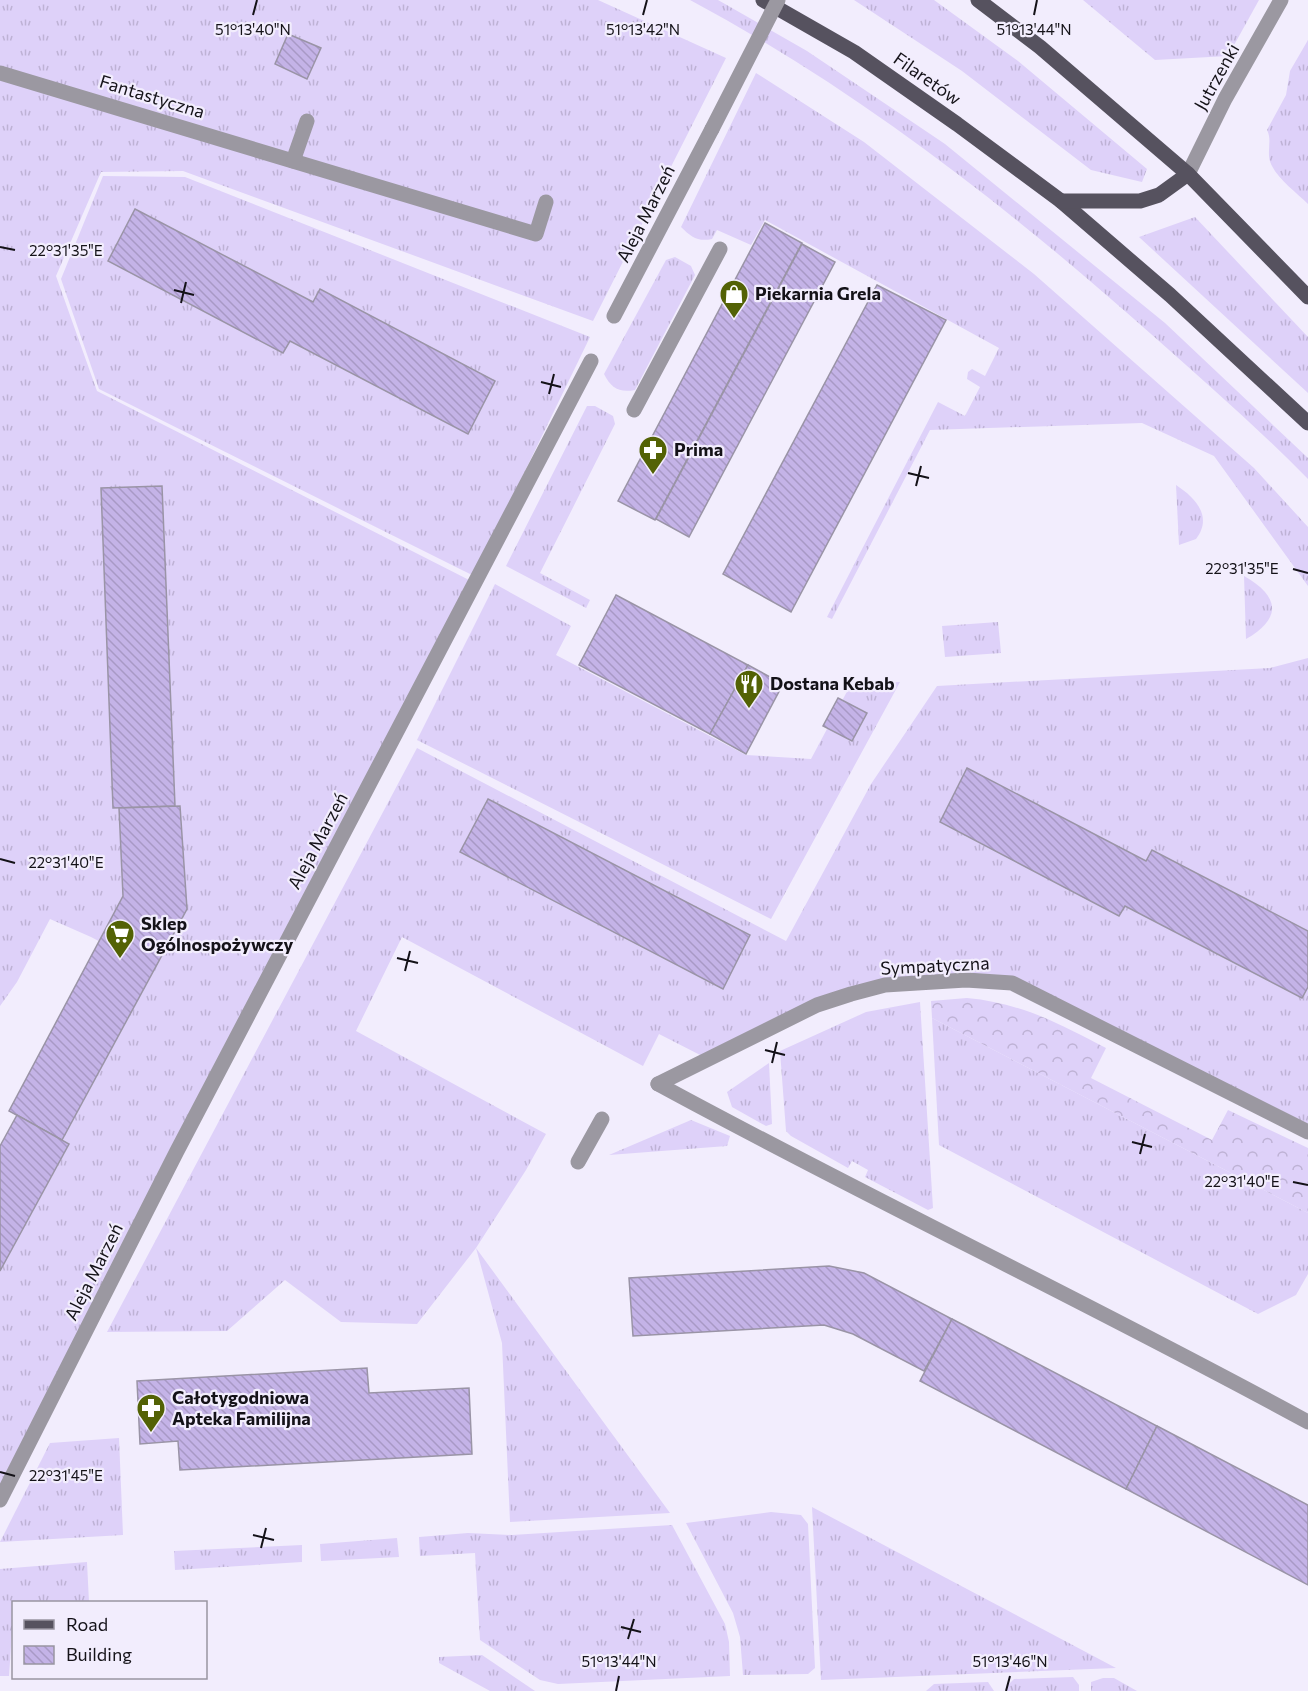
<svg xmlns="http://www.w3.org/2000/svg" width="1308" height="1691" viewBox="0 0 1308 1691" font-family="Commissioner,sans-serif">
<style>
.grass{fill:url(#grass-tufts)}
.forest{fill:url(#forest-crowns)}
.building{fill:url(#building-back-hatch);stroke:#9a94a6;stroke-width:1.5}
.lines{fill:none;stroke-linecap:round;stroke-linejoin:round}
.minor{stroke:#9b98a1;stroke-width:15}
.major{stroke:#56525f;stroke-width:15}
.minor-bridge{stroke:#9b98a1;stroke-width:15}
.ticks{fill:none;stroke:#141218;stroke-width:2}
.labels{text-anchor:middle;stroke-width:4.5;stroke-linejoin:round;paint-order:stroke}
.street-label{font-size:18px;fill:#141218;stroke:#f2edfd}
.poi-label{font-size:18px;font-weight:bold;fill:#141218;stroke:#f2edfd;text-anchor:start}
.ticks-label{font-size:15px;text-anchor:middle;fill:#141218;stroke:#f2edfd;stroke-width:4.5;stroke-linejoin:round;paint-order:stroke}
</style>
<defs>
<pattern id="grass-tufts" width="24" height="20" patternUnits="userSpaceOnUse" patternTransform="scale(1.5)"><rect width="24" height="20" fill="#ded1f9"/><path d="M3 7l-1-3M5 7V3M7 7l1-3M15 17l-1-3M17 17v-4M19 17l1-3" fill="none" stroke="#beb2d5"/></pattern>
<pattern id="forest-crowns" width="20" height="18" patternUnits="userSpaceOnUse" patternTransform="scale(1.5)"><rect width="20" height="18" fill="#ded1f9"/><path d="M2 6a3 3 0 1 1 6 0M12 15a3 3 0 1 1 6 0" fill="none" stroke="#beb2d5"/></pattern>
<pattern id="building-back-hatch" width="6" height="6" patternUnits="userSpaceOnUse" patternTransform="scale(1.5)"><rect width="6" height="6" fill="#c4b3e7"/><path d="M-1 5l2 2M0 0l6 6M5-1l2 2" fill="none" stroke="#a899c5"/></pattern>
</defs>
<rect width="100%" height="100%" fill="#f2edfd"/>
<!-- grass -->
<g class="grass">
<path d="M0 0H598L726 58 593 321 183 171 101 172 56 276 97 391 475 583 0 1500V1271L69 1145 62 1140 154 970 91 937 50 919 17 982 0 1006Z"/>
<path d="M690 0H718L807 51 945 144 1165 323 1308 458V479C1258 428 1205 382 1151 334 1009 208 858 90 690 0Z"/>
<path d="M854 0H934L1018 61 1147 169 1142 182 1091 170 962 71Z"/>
<path d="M1083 0H1259L1228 56 1155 60Z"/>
<path d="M1308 40V204C1297 193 1279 180 1272 166 1265 154 1273 141 1267 130L1286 95 1290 71Z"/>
<path d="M756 73 864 142 1034 274 1254 468 1308 527V586L1214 456 1142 423 930 430 832 619 827 617 938 402 965 416 980 387 967 379 968 372 972 369 985 376 999 348 765 220 751 245 717 230 712 239C698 242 691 237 681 227Z"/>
<path d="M103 176 185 177 590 337 474 576 99 389 61 279Z"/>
<path d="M1195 217 1308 337V393L1139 237Z"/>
<path d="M675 257 691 266 695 275 635 390C619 393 611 388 604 374L666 260Z"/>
<path d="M587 406H595L613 416 615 424 540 573 590 600 586 608 506 566Z"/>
<path d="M1176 485C1196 498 1213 517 1196 539L1179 545Z"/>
<path d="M1244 576C1280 596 1282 619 1246 639Z"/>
<path d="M495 584 571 626 556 655 746 755 811 759 851 684 900 682 771 919 417 740Z"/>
<path d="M998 622 1001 653 945 657 942 626Z"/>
<path d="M1308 658V1132L1012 983 885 985 706 1058 659 1034 643 1066 402 937 356 1031 546 1134 526 1170 476 1248 670 1513 510 1522 502 1343 476 1248 417 1324 341 1322 285 1280 227 1331 107 1332 417 748 786 941 871 784 937 686 1270 668Z"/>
<path d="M920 1002 933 1208 928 1210 865 1177 868 1170 852 1161 848 1168 791 1136 786 1131 780 1051 866 1012Z"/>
<path d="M932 1018 1308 1213V1274L1296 1295 1258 1314 939 1145Z"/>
<path d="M769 1063 772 1124 766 1126 732 1107 727 1092Z"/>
<path d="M691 1120 730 1136 727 1146 609 1155Z"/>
<path d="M119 1438 123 1535 0 1542 50 1443Z"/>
<path d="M812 1507 1116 1668 821 1680Z"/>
<path d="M771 1512 801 1515 808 1524 815 1668 808 1674 743 1675 740 1637 733 1613 686 1523Z"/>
<path d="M672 1525 725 1624 729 1642 730 1676 558 1684 540 1680 480 1640 475 1553 420 1556 419 1537 468 1533 512 1535Z"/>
<path d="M397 1538 399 1557 321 1561 320 1544Z"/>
<path d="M302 1545V1562L175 1570 174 1551Z"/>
<path d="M87 1562 89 1602H14L9 1676H0V1569Z"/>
<path d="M482 1655 535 1691H490L439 1663V1657Z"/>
<path d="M1073 1677 1079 1685V1691H1007V1686L1014 1679Z"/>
<path d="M1103 1678H1114L1137 1691H1091V1682Z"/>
<path d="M988 1682 994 1691H926L934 1684Z"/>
</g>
<!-- forest -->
<path class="forest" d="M967 998C1021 1003 1058 1023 1106 1048L1091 1078 1212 1140 1228 1110 1308 1148V1213L932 1018 931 1001Z"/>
<!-- building -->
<g class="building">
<path d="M288 34 321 48 307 79 275 64Z"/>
<path d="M135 209 313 302 320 289 495 381 468 434 290 341 283 353 108 261Z"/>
<path d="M765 223 802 243 655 520 618 501Z"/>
<path d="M802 244 835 262 689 537 656 519Z"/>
<path d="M877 285 946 320 791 612 723 574Z"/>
<path d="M162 486 175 806 113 808 101 488Z"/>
<path d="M616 595 748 665 710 734 579 665Z"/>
<path d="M748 665 783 684 746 754 710 734Z"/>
<path d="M838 698 867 713 852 741 823 726Z"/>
<path d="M967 768 1146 861 1152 850 1308 931V987L1302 998 1125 906 1119 916 940 822Z"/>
<path d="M488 799 750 935 723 989 460 852Z"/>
<path d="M180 806 187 909 62 1140 9 1111 123 896 119 808Z"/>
<path d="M17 1115 69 1144 0 1271V1146Z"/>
<path d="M829 1266 864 1273 952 1319 924 1371 853 1334 824 1325 633 1336 629 1278Z"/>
<path d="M952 1319 1157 1426 1126 1489 920 1381Z"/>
<path d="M367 1368 369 1393 469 1388 472 1454 180 1470 178 1441 140 1444 137 1381Z"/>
<path d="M1157 1426 1308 1505V1585L1126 1489Z"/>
</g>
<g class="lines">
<!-- minor -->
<g class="minor">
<path d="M0 73 536 234 546 202"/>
<path d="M293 161 307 121"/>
<path d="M1188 174 1225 99 1281 0"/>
<path d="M614 316 712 129"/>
<path d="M634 410 720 249"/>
<path d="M658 1084C873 1201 1094 1305 1308 1422"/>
<path d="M658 1084 817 1005 851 994 885 985 966 980 1012 983 1308 1132"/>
<path d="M578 1162 602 1119"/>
<path d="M0 1500 177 1151 591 361"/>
</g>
<!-- major -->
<g class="major">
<path d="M763 0 854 52 957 124 1061 201 1170 295 1308 423"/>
<path d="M978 0 1040 47 1188 174 1308 297"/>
<path d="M1061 201H1140L1159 195 1188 174"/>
</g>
<!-- minor-bridge -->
<path class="minor-bridge" d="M712 129 778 0"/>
</g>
<!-- ticks -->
<path class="ticks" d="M253 15 257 0M643 15 647 0M1034 15 1037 0M0 247 15 250M174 290 194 295M181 303 186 282M541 382 561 387M549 394 554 374M908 473 929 478M916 486 921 466M1293 569 1308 573M0 859 15 863M397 958 418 963M405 971 410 951M765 1050 785 1055M772 1063 777 1042M1132 1142 1152 1147M1140 1154 1145 1134M1293 1182 1308 1185M0 1472 15 1476M253 1535 274 1540M261 1548 266 1528M621 1627 641 1632M628 1639 634 1619M616 1691 619 1676M1006 1691 1010 1676"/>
<!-- icons -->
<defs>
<g id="shop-pin" transform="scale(1.5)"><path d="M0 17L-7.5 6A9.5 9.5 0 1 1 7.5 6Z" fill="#536205" stroke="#f2edfd"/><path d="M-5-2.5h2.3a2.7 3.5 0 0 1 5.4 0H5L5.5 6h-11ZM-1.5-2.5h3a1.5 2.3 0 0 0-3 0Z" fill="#fff"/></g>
<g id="pharmacy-pin" transform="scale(1.5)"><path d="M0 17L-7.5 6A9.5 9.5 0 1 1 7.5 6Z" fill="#536205" stroke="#f2edfd"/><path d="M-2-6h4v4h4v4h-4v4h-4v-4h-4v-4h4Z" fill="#fff"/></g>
<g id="restaurant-pin" transform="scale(1.5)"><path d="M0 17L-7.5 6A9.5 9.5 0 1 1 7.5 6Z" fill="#536205" stroke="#f2edfd"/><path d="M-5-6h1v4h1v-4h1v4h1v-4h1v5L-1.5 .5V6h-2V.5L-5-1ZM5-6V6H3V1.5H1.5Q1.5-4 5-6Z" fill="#fff"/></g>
<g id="supermarket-pin" transform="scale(1.5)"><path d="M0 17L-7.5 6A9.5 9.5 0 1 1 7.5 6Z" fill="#536205" stroke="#f2edfd"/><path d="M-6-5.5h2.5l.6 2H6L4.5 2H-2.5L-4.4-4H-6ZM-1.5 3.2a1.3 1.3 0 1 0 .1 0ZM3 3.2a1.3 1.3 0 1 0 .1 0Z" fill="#fff"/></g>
</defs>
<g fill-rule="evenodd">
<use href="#shop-pin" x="734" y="294"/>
<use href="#pharmacy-pin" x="653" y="450"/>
<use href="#restaurant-pin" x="749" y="684"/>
<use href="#supermarket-pin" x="120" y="934"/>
<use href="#pharmacy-pin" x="151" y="1408"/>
</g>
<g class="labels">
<!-- street labels -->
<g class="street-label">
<text transform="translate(1217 77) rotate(-61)" y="6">Jutrzenki</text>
<text transform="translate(927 79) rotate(35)" y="6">Filaretów</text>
<text transform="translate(152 97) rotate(17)" y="6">Fantastyczna</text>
<text transform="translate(646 214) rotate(-63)" y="6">Aleja Marzeń</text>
<text transform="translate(318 841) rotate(-62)" y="6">Aleja Marzeń</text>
<text transform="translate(935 966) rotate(-3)" y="6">Sympatyczna</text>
<text transform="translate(94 1272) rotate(-63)" y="6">Aleja Marzeń</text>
</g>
<!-- poi labels -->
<g class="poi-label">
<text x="755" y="300">Piekarnia Grela</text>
<text x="674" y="456">Prima</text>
<text x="770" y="690">Dostana Kebab</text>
<text x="141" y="930">Sklep<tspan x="141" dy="21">Ogólnospożywczy</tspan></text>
<text x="172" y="1404">Całotygodniowa<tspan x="172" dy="21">Apteka Familijna</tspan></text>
</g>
</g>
<g class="ticks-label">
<text x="643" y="35">51°13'42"N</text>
<text x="1034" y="35">51°13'44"N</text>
<text x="253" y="35">51°13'40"N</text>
<text x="66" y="256">22°31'35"E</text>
<text x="1242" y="574">22°31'35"E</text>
<text x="66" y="868">22°31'40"E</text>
<text x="1242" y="1187">22°31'40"E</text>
<text x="66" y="1481">22°31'45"E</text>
<text x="619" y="1667">51°13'44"N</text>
<text x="1010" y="1667">51°13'46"N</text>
</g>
<!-- legend -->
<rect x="12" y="1601" width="195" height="78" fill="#f2edfd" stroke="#9995a1" stroke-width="1.5"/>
<rect x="24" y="1620" width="30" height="9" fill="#56525f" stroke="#9995a1" stroke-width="1.5"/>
<text x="66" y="1631" font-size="18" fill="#141218">Road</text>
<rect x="24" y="1646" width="30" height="18" fill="url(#building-back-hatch)" stroke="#9995a1" stroke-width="1.5"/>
<text x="66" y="1661" font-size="18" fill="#141218">Building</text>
</svg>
